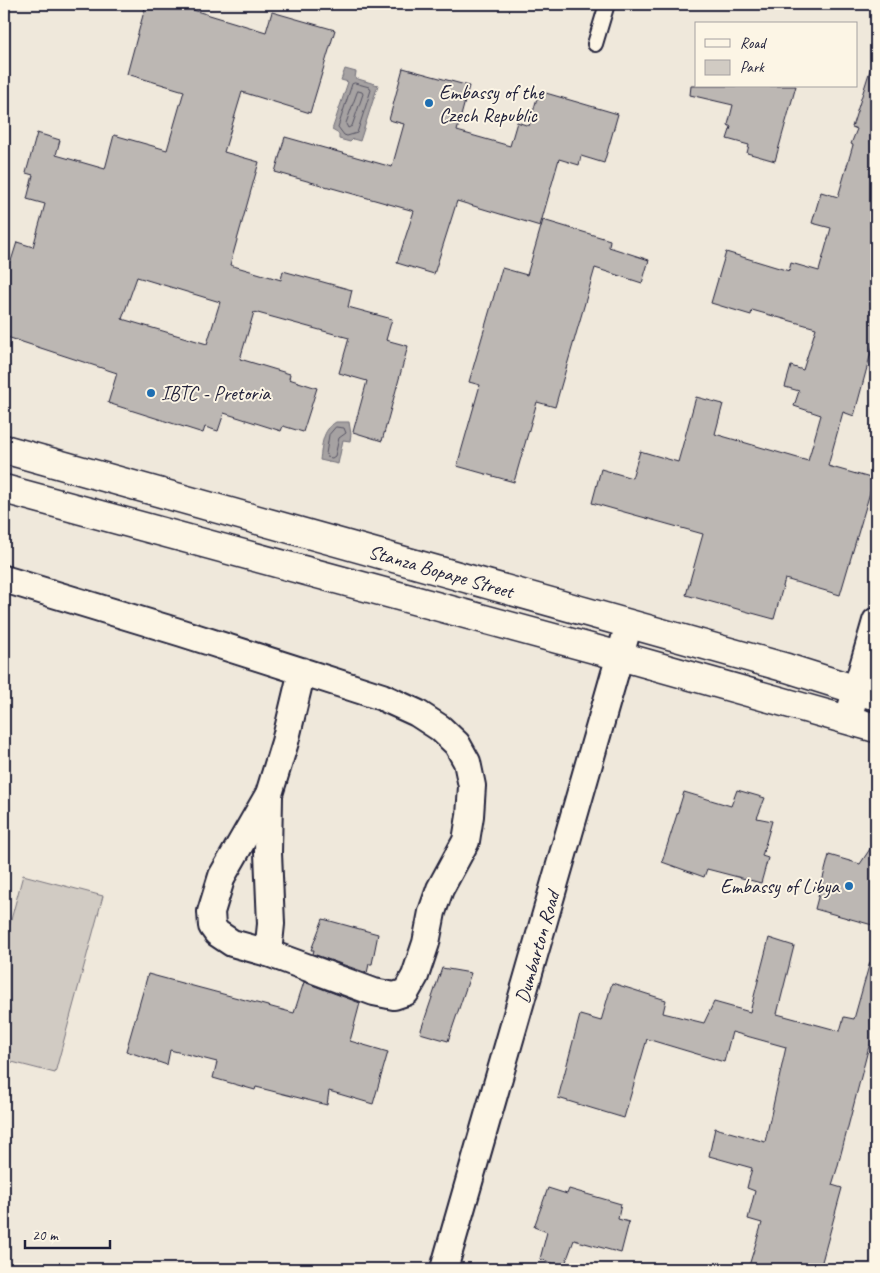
<svg xmlns="http://www.w3.org/2000/svg" width="880" height="1273" viewBox="0 0 880 1273" font-family="Caveat,sans-serif">
<style>
.green{fill:#d1cbc3;stroke:#7a767f}
.water{fill:#a6a2a2;stroke:#716f79}
.lines{fill:none;stroke-linecap:round;stroke-linejoin:round}
.shore{stroke:#575564;stroke-width:1}
.building{fill:#bcb7b3;stroke:#22223b;fill-rule:evenodd}
.service-casing{stroke:#22223b;stroke-width:18}
.minor-casing{stroke:#22223b;stroke-width:30}
.secondary-casing{stroke:#22223b;stroke-width:31}
.service{stroke:#fcf5e5;stroke-width:14}
.minor{stroke:#fcf5e5;stroke-width:26}
.secondary{stroke:#fcf5e5;stroke-width:28}
.poi-dot{fill:#1f6fb2;stroke:#fcf5e5;stroke-width:2}
.labels{text-anchor:middle;stroke-width:4;stroke-linejoin:round;paint-order:stroke}
.poi-label{font-size:20px;fill:#22223b;stroke:#fcf5e5;text-anchor:start}
.street-label{font-size:20px;fill:#22223b;stroke:#fcf5e5}
</style>
<rect width="100%" height="100%" fill="#efe8db"/>
<filter id="ink" filterUnits="userSpaceOnUse"><feTurbulence type="fractalNoise" baseFrequency=".02" numOctaves="2"/><feDisplacementMap in="SourceGraphic" scale="10" xChannelSelector="R" yChannelSelector="G"/><feConvolveMatrix kernelMatrix="1 2 1 2 8 2 1 2 1" color-interpolation-filters="sRGB"/></filter>
<g filter="url(#ink)">
<!-- green -->
<path class="green" d="M23 875 103 896 55 1073 4 1060V946Z"/>
<!-- water -->
<g class="water">
<path d="M345 69 356 72 355 78 378 85 360 141 353 139 350 142 339 139V134L332 130 348 82 341 80Z"/>
<path d="M336 422H349L351 434 350 441 343 440 338 464 320 460C322 445 322 430 336 422Z"/>
</g>
<g class="lines">
<!-- shore -->
<g class="shore">
<path d="M355 83 369 87 371 90 357 133 347 136 344 135 338 127 352 84Z"/>
<path d="M358 91 362 92 363 94 352 126 348 128 346 124Z"/>
<path d="M336 427 344 428 346 433 339 438 335 456 332 458 327 457 326 454 329 435Z"/>
</g>
</g>
<!-- building -->
<g class="building">
<path d="M146 4H173L266 32 272 12 335 30 310 113 242 92 224 152 259 162 230 265 281 280 283 271 352 290 348 307 392 319 386 340 408 346 382 441 353 432 367 381 339 373 349 338 254 312 240 359 290 374 289 379 317 388 303 432 283 426 281 431 224 413 218 431 205 427 203 433 108 403 117 373 4 336V259L11 261 17 242 33 247 45 204 27 199 33 175 26 173 37 133 60 140 56 155 105 169 114 135 167 150 184 91 127 74ZM137 277 220 302 207 344 122 319Z"/>
<path d="M871 67 876 68V334L854 416 843 412 828 466 874 479 840 595 785 579 774 619 686 595 703 534 592 503 601 469 632 478 640 451 678 462 696 397 723 404 715 434 808 461 821 415 794 406 799 391 785 387 791 366 803 370 816 328 752 310 751 315 711 303 726 252 789 271 791 263 819 271 831 228 812 223 821 192 838 197 853 145 851 144 857 129 852 127Z"/>
<path d="M403 68 469 86 457 131 510 146 517 122 529 126 539 91 618 114 604 163 581 156 579 165 559 159 540 226 457 201 434 274 397 263 414 211 275 172 285 137 392 167 404 124 389 120Z"/>
<path d="M691 86H796L775 161 747 153 749 145 727 139 731 127 728 125 733 105 690 95Z"/>
<path d="M543 220 610 240 609 247 649 260 642 283 595 268 555 407 537 402 514 482 457 466 480 385 469 382 502 268 527 275Z"/>
<path d="M737 790 765 798 757 818 772 821 762 856 768 858 761 883 707 869 704 877 662 862 684 792 731 806Z"/>
<path d="M876 840V926L815 909 829 855 860 864Z"/>
<path d="M323 919 378 934 372 964H369L367 973 313 954 314 950H311Z"/>
<path d="M769 938 794 946 777 1014 840 1031 844 1017 854 1019 870 962 876 963V1027L872 1047 869 1046 837 1169 832 1185 842 1188 820 1269H748L762 1223 748 1219 755 1191 747 1188 752 1168 709 1156 715 1128 765 1142 786 1047 732 1032 724 1062 647 1039 624 1118 558 1098 580 1015 601 1021 612 983 666 1000 663 1013 704 1023 714 1002 750 1012Z"/>
<path d="M442 968 471 973 448 1041 420 1033Z"/>
<path d="M148 974 294 1013 304 982 360 1003 350 1041 388 1052 373 1104 329 1091 327 1105 256 1087 255 1090 213 1078 217 1062 170 1050 167 1065 126 1051Z"/>
<path d="M548 1188 567 1194 569 1189 621 1204 618 1219 629 1222 621 1253 574 1240 564 1267 540 1259 547 1232 534 1227Z"/>
</g>
<g class="lines">
<!-- service casing -->
<g class="service-casing">
<path id="service" d="M595 44 607 4"/>
</g>
<!-- minor casing -->
<g class="minor-casing">
<g id="minor">
<path d="M4 579 182 633 382 697 417 713 440 728 457 744 467 762 472 786 470 816 466 841 440 889 432 912 426 943 415 976 406 992 394 996 374 992 268 953 232 943 217 933 212 926 211 912 222 876 269 794 285 742 302 671"/>
<path d="M848 719 876 621"/>
<path d="M268 953 271 924 268 853 269 797"/>
<path d="M444 1269 629 624"/>
</g>
</g>
<!-- secondary casing -->
<g class="secondary-casing">
<g id="secondary">
<path d="M4 449 787 668 876 696"/>
<path d="M4 489 620 656 876 728"/>
</g>
</g>
<!-- service -->
<use href="#service" class="service"/>
<!-- minor -->
<use href="#minor" class="minor"/>
<!-- secondary -->
<use href="#secondary" class="secondary"/>
</g>
</g>
<!-- markers -->
<g class="poi-dot">
<circle cx="429" cy="103" r="5"/>
<circle cx="151" cy="393" r="5"/>
<circle cx="849" cy="886" r="5"/>
</g>
<g class="labels">
<!-- poi labels -->
<g class="poi-label">
<text x="439" y="99">Embassy of the<tspan x="439" dy="23">Czech Republic</tspan></text>
<text x="161" y="400">IBTC - Pretoria</text>
<text x="839" y="893" text-anchor="end">Embassy of Libya</text>
</g>
<!-- street labels -->
<g class="street-label">
<text transform="translate(441 571) rotate(16)" y="7">Stanza Bopape Street</text>
<text transform="translate(537 947) rotate(-74)" y="7">Dumbarton Road</text>
</g>
</g>
<!-- margin -->
<rect width="880" height="1273" fill="none" stroke="#fcf5e5" stroke-width="20"/>
<rect x="10" y="10" width="860" height="1253" fill="none" stroke="#22223b" stroke-width="2" filter="url(#ink)"/>
<!-- legend -->
<rect x="695" y="22" width="162" height="65" fill="#fcf5e5" stroke="#a5a1a1"/>
<rect x="705" y="39" width="25" height="8" fill="#fcf5e5" stroke="#a5a1a1"/>
<text x="740" y="48" font-size="15" fill="#22223b">Road</text>
<rect x="705" y="60" width="25" height="15" fill="#d1cbc3" stroke="#a5a1a1"/>
<text x="740" y="72" font-size="15" fill="#22223b">Park</text>
<!-- scale -->
<path d="M25 1240v8h85v-8" fill="none" stroke="#22223b" stroke-width="2.5"/>
<text x="32" y="1240" font-size="15" fill="#22223b" stroke="#fcf5e5" stroke-width="4" paint-order="stroke">20 m</text>
</svg>
